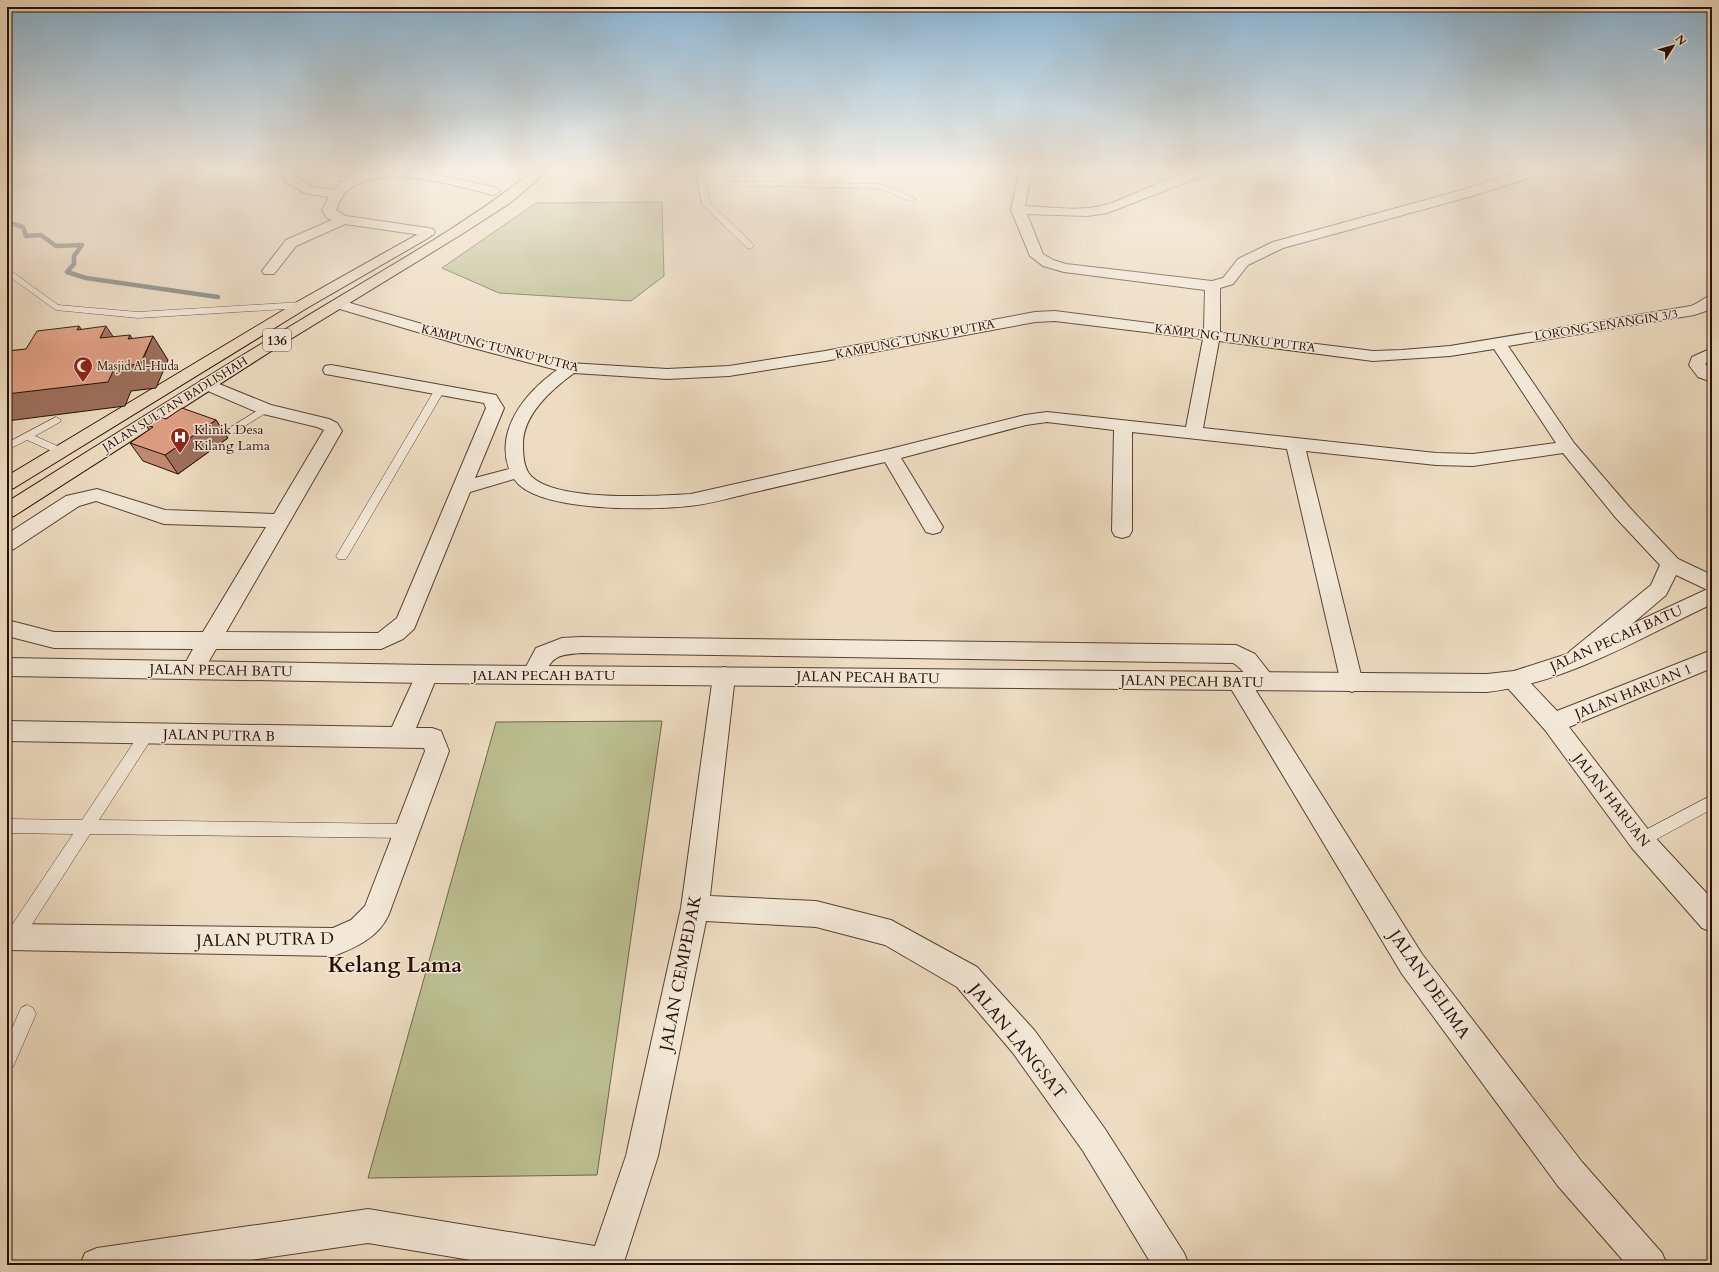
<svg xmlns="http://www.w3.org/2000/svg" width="1719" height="1272" viewBox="0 0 1719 1272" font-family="Cardo,serif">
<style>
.green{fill:#bbbf91;stroke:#72664b}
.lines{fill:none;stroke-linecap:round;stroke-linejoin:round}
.stream{stroke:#6e7572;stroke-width:4.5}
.river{fill:#9cb9bb;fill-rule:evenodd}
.service-casing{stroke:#594234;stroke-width:1}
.minor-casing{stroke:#594234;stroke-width:2}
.tertiary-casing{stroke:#594234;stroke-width:2}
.primary-casing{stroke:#280e05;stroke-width:2}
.service{fill:#f3e8d7;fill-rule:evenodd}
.minor{fill:#f3e8d7;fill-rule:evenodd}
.tertiary{fill:#f3e8d7;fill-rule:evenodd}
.primary{fill:#eddcc1;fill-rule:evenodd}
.wall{fill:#c18972;stroke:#280e05}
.shaded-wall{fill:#9d6f5c;stroke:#280e05}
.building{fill:#e09f84;stroke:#280e05}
.labels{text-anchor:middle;stroke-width:3;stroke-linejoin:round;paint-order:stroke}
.far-street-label{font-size:12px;fill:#280e05;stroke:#f3e8d7}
.far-poi-label{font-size:12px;fill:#280e05;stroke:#f3e8d7;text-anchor:start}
.shield{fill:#f3e8d7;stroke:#654f44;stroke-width:1}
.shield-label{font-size:13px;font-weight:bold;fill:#280e05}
.poi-label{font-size:14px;fill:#280e05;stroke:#f3e8d7;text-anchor:start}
.street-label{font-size:14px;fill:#280e05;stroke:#f3e8d7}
.near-street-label{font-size:17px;fill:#280e05;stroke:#f3e8d7}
.near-district-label{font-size:22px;font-weight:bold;fill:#280e05;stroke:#f3e8d7}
</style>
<rect width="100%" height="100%" fill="#eddcc1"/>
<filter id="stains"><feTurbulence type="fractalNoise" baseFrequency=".005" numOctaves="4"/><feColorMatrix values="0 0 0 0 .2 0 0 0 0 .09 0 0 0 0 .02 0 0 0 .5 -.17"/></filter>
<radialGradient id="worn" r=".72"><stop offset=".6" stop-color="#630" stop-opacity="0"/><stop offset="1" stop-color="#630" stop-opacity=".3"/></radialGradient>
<!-- green -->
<g class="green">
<path d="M662 202 664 276 631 301 499 293 442 268 536 203Z"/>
<path d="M662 721 597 1175 368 1178 496 722Z"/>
</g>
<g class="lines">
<!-- stream -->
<path class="stream" d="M7 222 23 227 26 236 41 235 56 246 82 245 74 256V264L67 272 86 278 218 297"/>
<!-- river -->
<path class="river" d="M26 168H56L53 173 16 192 7 194V177Z"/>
<!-- service casing -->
<g class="service-casing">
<g id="service">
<path d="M695 168H703L705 181 880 184 916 199 909 201 879 188 706 185 710 203 753 244 754 246 750 249 747 248 702 204Z"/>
<path d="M7 268 58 305 138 312 302 302 307 305 302 308 138 318 56 310 7 275Z"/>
<path d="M439 388 444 391 346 559H338L336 556 338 553 434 391Z"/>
<path d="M265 406 270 409 269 411 232 434 228 435 223 432Z"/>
<path d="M56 417 61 420 60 422 35 436 64 449 65 451 64 453H56L27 440 7 450V443Z"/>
<path d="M147 728 152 730 154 734 152 738 99 820 406 824 411 826 414 831 411 836 406 838 90 834 20 943 14 945 8 943V931L73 834 7 833V819L82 820 142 730Z"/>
<path d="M1712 795V809L1646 845 1641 847 1636 845 1633 840 1636 835Z"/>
<path d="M27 1005 33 1008 36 1014 13 1067 7 1070V1040L21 1008Z"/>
</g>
</g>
<!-- minor casing -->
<g class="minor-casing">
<g id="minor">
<path d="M284 168H294L296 177 313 187 334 190 341 182 350 178 316 171 314 168H339L363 173 377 170 418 171 494 187 501 191 494 195C455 186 387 163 351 188 343 193 339 202 336 210L346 216 428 228 433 229 435 232 433 235 428 236 345 224 296 246 274 274H264L262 271 286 240 332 220 327 218 322 210 329 197 305 193 285 182 283 170Z"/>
<path d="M1020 168H1032L1025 206C1050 207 1080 212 1105 205 1142 194 1178 168 1217 168L1215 171 1107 213 1087 216 1027 214 1043 254 1053 260 1066 264 1212 281 1223 278 1238 259 1273 242 1462 190 1530 168H1546L1532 177 1472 196 1283 248 1248 265 1233 284 1220 288V332L1373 351 1402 350 1450 346 1691 306C1699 303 1705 297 1712 295V309L1694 315 1508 346 1574 443 1630 508 1678 559 1712 575V592L1676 575 1666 595 1585 664 1577 667 1569 664 1566 658 1569 652 1651 585 1660 565 1616 518 1563 453 1473 466 1436 465 1306 451 1363 683 1360 689 1352 692 1344 689 1341 683 1287 449 1132 432V531L1129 536 1122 538 1115 536 1112 531 1114 430 1047 422 1026 425 901 458 943 527 940 532 933 534 926 532 885 462C841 472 798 482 755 492 733 497 711 504 689 506 652 510 536 513 514 479L470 492 414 629 403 639 381 649H216L201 675 193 678 185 675 182 669 193 649 54 648 7 636V620L54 632H203L266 527 164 524 96 501 79 506 14 549 7 551V534L66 496 97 489 165 510 274 514 324 430 317 427 259 413 201 388 199 384 201 380 207 379 271 405 329 419 337 423 342 431 226 632 378 633 397 618 486 408 484 403 331 375 325 374 323 370 325 366 331 365 496 395 504 408 475 478 509 469C495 429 526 392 557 370L458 344 333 307 330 304 333 301H343L470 338 570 363 667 369 729 366 825 351 1035 312 1055 311 1204 330 1205 290 1064 272 1043 266 1030 256 1011 210ZM1055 321 1203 339 1186 427 1047 412 1025 415 890 449 691 494C655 496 559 502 532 477 524 470 523 456 523 446 522 415 551 390 574 373L667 379 729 376 825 361 1035 322ZM1219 341 1373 361 1450 356 1494 349 1556 443 1473 454 1436 453 1203 428Z"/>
<path d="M1712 348V359L1705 364 1712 370V382L1698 377 1689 365 1692 357Z"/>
<path d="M581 637 1236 645 1255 654 1277 682 1274 688C1253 695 1249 672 1233 663L581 653C554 655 553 657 541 680L533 683 525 680 522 674 536 648 562 638Z"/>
<path d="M1712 650V668L1569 727 1650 832 1712 899V932L1702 928 1632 848 1545 730 1506 686 1503 680 1506 674 1514 671 1522 674 1557 711Z"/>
<path d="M427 665 435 668 438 674 416 728H432L441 731 449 751 389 914C379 937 357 947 334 956L7 950V924L333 928 351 920 365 906 425 751 424 748 7 741V721L392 727 419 668Z"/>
<path d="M724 667 732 670 735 676 710 896 816 901 891 920 977 967 1035 1031 1105 1129 1184 1253 1189 1265H1152L1083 1151 1013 1053 957 987 885 945 816 927 706 921 658 1156 623 1265H501L368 1243 216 1265H80L85 1253 97 1248 368 1209 595 1246 626 1156 681 908 713 676 716 670Z"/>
<path d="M1238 672 1246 675 1422 954 1582 1162 1662 1253 1667 1265H1627L1558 1186 1402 974 1230 687 1227 681 1230 675Z"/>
</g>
</g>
<!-- tertiary casing -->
<g class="tertiary-casing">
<path id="tertiary" d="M1712 587V604C1640 638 1567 683 1487 692L427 683 7 676V658L427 665 1487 674 1514 671 1567 654Z"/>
</g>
<!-- primary casing -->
<g class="primary-casing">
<g id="primary">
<path d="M537 168H551L510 203 462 234 276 348 14 516 7 518V502C104 441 201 380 299 321 379 272 463 227 537 168Z"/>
<path d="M425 230 430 231 432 234 430 237 307 308 14 488 7 490V476L297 302Z"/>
</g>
</g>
<!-- service -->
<use href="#service" class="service"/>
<!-- minor -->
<use href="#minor" class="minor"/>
<!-- tertiary -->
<use href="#tertiary" class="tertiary"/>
<!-- primary -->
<use href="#primary" class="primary"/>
</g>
<!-- wall -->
<path class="wall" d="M166 419 216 420 228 438 178 474 143 461 130 443 149 430 146 425Z"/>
<!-- shaded-wall -->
<g class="shaded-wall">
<path d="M79 326 96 350 77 330Z"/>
<path d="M106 326 122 350 100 338Z"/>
<path d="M130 335 144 357 153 336 168 360 156 388 131 391 125 406 7 421V394L115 367Z"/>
<path d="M216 420 228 438 178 474 165 455Z"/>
</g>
<!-- building -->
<g class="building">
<path d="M79 326 77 330 106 326 100 338 130 335 128 339 153 336 140 364 115 367 108 382 7 394V351L26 349 37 331Z"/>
<path d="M182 408 216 420 165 455 130 443 153 427 146 425 158 416 166 419Z"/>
</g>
<!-- sky -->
<linearGradient id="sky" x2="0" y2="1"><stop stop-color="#89b6d6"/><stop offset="0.49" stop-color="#f7efe3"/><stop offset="1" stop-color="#f7efe3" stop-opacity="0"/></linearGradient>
<rect width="1719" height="346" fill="url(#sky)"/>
<!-- icons -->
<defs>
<g id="mosque-pin" transform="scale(1)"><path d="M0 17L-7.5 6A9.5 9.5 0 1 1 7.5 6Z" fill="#8f2418" stroke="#f3e8d7"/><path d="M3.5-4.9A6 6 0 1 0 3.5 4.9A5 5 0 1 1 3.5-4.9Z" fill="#fff"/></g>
<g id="hospital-pin" transform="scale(1)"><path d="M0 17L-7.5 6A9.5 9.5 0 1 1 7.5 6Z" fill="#8f2418" stroke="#f3e8d7"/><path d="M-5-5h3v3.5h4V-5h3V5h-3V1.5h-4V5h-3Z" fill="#fff"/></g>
</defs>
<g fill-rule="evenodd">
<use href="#mosque-pin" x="83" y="366"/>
<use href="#hospital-pin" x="180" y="437"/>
</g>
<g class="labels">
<!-- far-street labels -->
<g class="far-street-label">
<text transform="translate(1606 325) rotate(-9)" y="4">LORONG SENANGIN 3/3</text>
<text transform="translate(1235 338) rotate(7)" y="4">KAMPUNG TUNKU PUTRA</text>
<text transform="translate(915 339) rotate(-11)" y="4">KAMPUNG TUNKU PUTRA</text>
<text transform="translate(500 348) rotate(14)" y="4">KAMPUNG TUNKU PUTRA</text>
<text transform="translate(175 404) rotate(-32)" y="4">JALAN SULTAN BADLISHAH</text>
</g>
<!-- far-poi labels -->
<g class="far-poi-label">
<text x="97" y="370">Masjid Al-Huda</text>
</g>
<!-- shield labels -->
<rect class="shield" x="263" y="329" width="28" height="22" rx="3"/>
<g class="shield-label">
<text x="277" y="345">136</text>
</g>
<!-- poi labels -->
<g class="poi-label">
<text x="194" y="434">Klinik Desa<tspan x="194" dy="16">Kilang Lama</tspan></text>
</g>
<!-- street labels -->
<g class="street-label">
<text transform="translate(1616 638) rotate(-24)" y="5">JALAN PECAH BATU</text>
<text transform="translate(221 670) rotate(1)" y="5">JALAN PECAH BATU</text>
<text x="544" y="680">JALAN PECAH BATU</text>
<text transform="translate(868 677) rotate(1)" y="5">JALAN PECAH BATU</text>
<text transform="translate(1192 681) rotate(1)" y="5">JALAN PECAH BATU</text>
<text transform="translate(1633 691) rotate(-22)" y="5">JALAN HARUAN 1</text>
<text transform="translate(219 735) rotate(1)" y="5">JALAN PUTRA B</text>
<text transform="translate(1612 800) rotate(52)" y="5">JALAN HARUAN</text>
</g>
<!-- near-street labels -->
<g class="near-street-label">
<text transform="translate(265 939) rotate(-1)" y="6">JALAN PUTRA D</text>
<text transform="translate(680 973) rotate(-79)" y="6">JALAN CEMPEDAK</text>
<text transform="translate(1430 984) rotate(55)" y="6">JALAN DELIMA</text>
<text transform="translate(1018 1041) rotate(51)" y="6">JALAN LANGSAT</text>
</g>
<!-- near-district labels -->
<g class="near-district-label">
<text x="395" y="972">Kelang Lama</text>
</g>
</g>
<!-- margin -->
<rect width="1719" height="1272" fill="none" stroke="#eddcc1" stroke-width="24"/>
<rect x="8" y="8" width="1703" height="1256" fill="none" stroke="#280e05" stroke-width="2"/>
<rect x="12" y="12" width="1695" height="1248" fill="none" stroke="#280e05"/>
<!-- north arrow -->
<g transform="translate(1673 46) rotate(53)" stroke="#f3e8d7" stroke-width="3" paint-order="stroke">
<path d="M0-3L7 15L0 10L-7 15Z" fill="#280e05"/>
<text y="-6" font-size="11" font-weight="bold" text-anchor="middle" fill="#280e05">N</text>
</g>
<rect width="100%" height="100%" filter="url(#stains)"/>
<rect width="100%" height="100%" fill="url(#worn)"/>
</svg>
